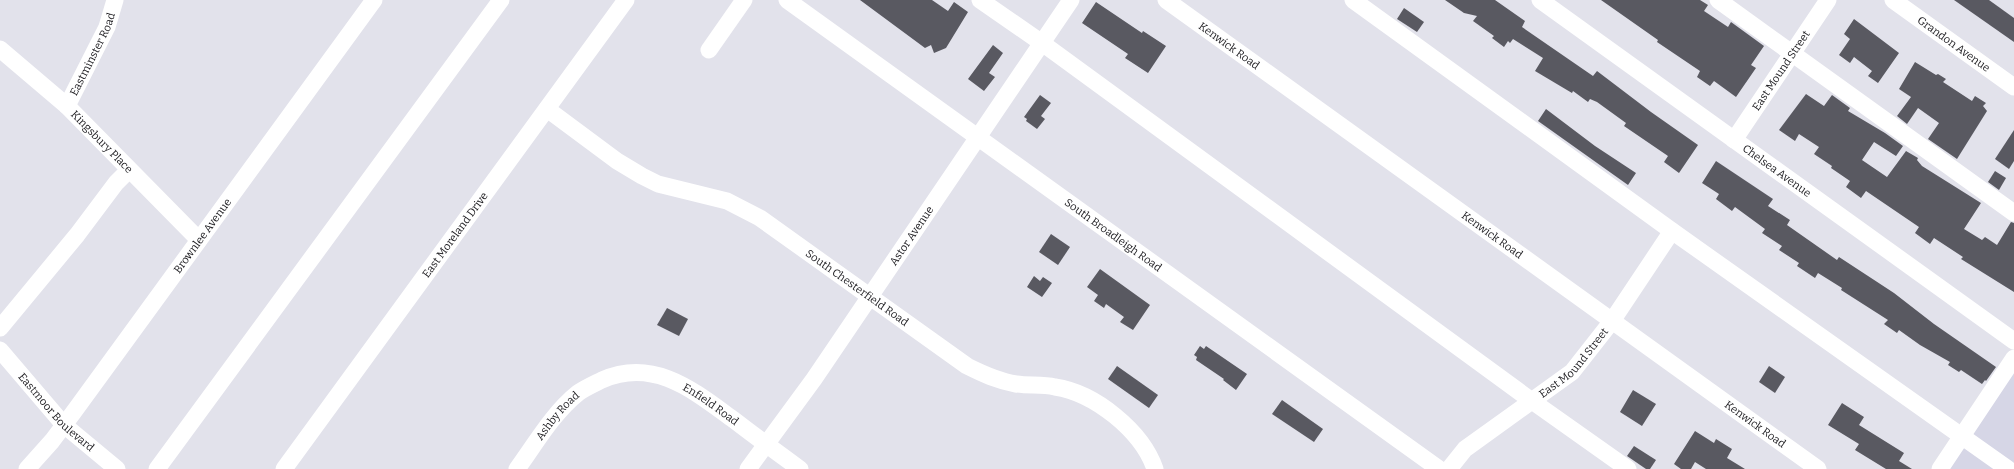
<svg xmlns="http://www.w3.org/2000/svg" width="2014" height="469" viewBox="0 0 2014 469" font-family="Bitter,serif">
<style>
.built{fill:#d6d6e6}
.building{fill:#595961}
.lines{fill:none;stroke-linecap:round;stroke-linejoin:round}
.minor{stroke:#fff;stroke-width:17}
.labels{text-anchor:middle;stroke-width:4;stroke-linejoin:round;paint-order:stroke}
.street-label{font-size:11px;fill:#212024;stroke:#e2e2eb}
</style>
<rect width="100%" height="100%" fill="#e2e2eb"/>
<!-- built -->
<path class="built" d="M2014 359V469H1940Z"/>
<!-- building -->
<g class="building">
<path d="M860 0H932L948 11 954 2 968 12 946 48 934 53 931 45 925 48Z"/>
<path d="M1445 0H1495L1525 21 1522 27 1593 76 1597 71 1651 112 1698 145 1679 173 1664 162 1668 156 1624 126 1626 123 1597 102 1590 99 1588 102 1573 91 1572 93 1535 71 1543 58 1513 39 1510 43 1508 41 1504 47 1492 38 1494 36 1473 21 1477 16 1464 13Z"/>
<path d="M1601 0H1700L1708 5 1704 11 1728 27 1731 22 1764 46 1751 65 1756 68 1736 97 1714 81 1710 86 1697 77 1700 71 1657 42 1658 40Z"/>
<path d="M1954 0H1989L2014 18V42Z"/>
<path d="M1096 2 1142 33 1143 31 1166 46 1148 73 1125 58 1128 54 1082 23Z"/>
<path d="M1404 8 1424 22 1417 32 1397 19Z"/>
<path d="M1854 19 1899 53 1878 83 1868 76 1872 71 1854 57 1850 63 1839 55 1850 39 1844 34Z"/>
<path d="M993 45 1003 53 989 73 995 77 984 91 968 79Z"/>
<path d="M1915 62 1936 75 1938 74 1946 79 1943 82 1972 101 1975 96 1986 103 1983 106 1987 111 1957 159 1928 139 1939 123 1918 108 1907 124 1897 116 1911 97 1899 89Z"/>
<path d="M1806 94 1824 106 1832 95 1850 108 1848 111 1885 133 1903 146 1896 156 1874 142 1862 160 1887 177 1906 151 1918 158 1917 160 1922 166 1981 203 1964 229 1982 240 1985 237 1997 245 2011 222 2014 223V292L1961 259 1963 257 1934 238 1930 244 1915 233 1919 227 1866 191 1861 198 1846 187 1850 181 1831 168 1832 166 1814 154 1819 147 1799 134 1795 141 1779 130Z"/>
<path d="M1040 95 1051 103 1041 116 1045 119 1037 129 1026 121 1027 119 1024 117Z"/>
<path d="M1546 109 1595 146 1636 173 1628 185 1538 121Z"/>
<path d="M2014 130V161L2009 169 1995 159Z"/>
<path d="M1716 161 1773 199 1768 206 1790 220 1787 225 1837 260 1839 257 1894 293 1934 324 1996 367 1986 381 1985 380 1982 384 1961 370 1959 372 1948 365 1950 362 1920 345 1899 330 1897 333 1884 324 1888 320 1841 290 1842 288 1818 273 1815 278 1797 266 1799 263 1779 250 1782 246 1762 233 1765 229 1735 207 1732 211 1716 199 1719 194 1702 183Z"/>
<path d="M1995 171 2006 178 1999 190 1988 182Z"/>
<path d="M1051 234 1070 247 1058 265 1039 252Z"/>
<path d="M1100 269 1150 305 1133 330 1120 322 1124 317 1106 304 1104 308 1094 301 1098 295 1087 287Z"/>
<path d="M1034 276 1040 281 1043 277 1052 283 1042 297 1027 287Z"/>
<path d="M667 308 688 319 679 336 657 325Z"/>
<path d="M1200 346 1204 349 1206 346 1247 374 1236 390 1223 380 1224 379 1196 360 1197 357 1194 355Z"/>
<path d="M1117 366 1158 395 1149 408 1108 379Z"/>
<path d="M1769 366 1785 377 1775 393 1759 382Z"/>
<path d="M1633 390 1656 404 1642 426 1620 412Z"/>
<path d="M1282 400 1323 429 1314 442 1272 414Z"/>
<path d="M1842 403 1864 417 1859 425 1904 453 1899 461 1912 469H1886L1855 450 1859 444 1828 425Z"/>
<path d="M1695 431 1714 443 1716 439 1732 449 1727 458 1745 469H1706L1695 462 1691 469H1681L1674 464Z"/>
<path d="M1634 446 1656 460 1650 469H1646L1627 456Z"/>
</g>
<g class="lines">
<!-- minor -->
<g class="minor">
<path id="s1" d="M787 0 1439 469"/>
<path d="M980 0 1042 43 1532 401 1628 469"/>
<path id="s2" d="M1166 0 1818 469"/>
<path d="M1353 0 1672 231 2008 469"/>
<path id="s3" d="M1540 0 2014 341"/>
<path d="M1718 0 2014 213"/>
<path id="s4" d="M1893 0 2014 87"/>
<path id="s5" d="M0 49 67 106 199 240"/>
<path d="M709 50 744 0"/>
<path id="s6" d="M67 106 107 27 115 0"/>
<path id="s7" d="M547 109 617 161 642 176 658 184 727 201 760 218 967 366C983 374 998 381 1016 384 1029 386 1042 384 1055 387 1095 393 1142 431 1155 469"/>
<path id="s8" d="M1734 140 1828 0"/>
<path d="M0 328 77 235 116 183 129 170"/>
<path id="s9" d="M0 350 64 425 117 469"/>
<path id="s10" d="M27 469 52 441 73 413 374 0"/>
<path d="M157 469 501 0"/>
<path id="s11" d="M284 469 626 0"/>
<path id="s12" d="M517 469C536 443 553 413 578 393 585 388 594 384 602 380 654 357 694 391 734 420 756 437 778 453 800 469"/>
<path id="s13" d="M748 469 814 379 1071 0"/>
<path id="s14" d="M1449 469 1465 449 1572 372 1612 321 1672 231"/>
<path d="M1940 469 2014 358"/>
</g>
</g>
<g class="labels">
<!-- street labels -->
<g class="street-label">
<text dy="4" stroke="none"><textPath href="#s4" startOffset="75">Grandon Avenue</textPath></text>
<text dy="4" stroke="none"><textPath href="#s2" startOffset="78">Kenwick Road</textPath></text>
<text dy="4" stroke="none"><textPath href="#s6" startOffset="58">Eastminster Road</textPath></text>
<text dy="4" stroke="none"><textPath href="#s8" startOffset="84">East Mound Street</textPath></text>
<text dy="4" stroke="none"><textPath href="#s5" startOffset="138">Kingsbury Place</textPath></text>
<text dy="4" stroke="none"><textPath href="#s3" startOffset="292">Chelsea Avenue</textPath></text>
<text dy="4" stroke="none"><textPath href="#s11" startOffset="290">East Moreland Drive</textPath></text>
<text dy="4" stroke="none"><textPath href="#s2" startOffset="402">Kenwick Road</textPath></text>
<text dy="4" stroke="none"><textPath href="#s1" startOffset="402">South Broadleigh Road</textPath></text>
<text dy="4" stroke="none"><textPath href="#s10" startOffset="292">Brownlee Avenue</textPath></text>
<text dy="4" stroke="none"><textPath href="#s13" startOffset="285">Astor Avenue</textPath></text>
<text dy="4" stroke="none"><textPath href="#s7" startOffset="362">South Chesterfield Road</textPath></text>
<text dy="4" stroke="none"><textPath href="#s14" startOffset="165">East Mound Street</textPath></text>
<text dy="4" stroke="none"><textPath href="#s12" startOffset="243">Enfield Road</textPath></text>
<text dy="4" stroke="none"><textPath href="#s9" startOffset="84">Eastmoor Boulevard</textPath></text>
<text dy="4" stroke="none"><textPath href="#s12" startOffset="67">Ashby Road</textPath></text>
<text dy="4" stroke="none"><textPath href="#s2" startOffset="726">Kenwick Road</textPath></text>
</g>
</g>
</svg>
